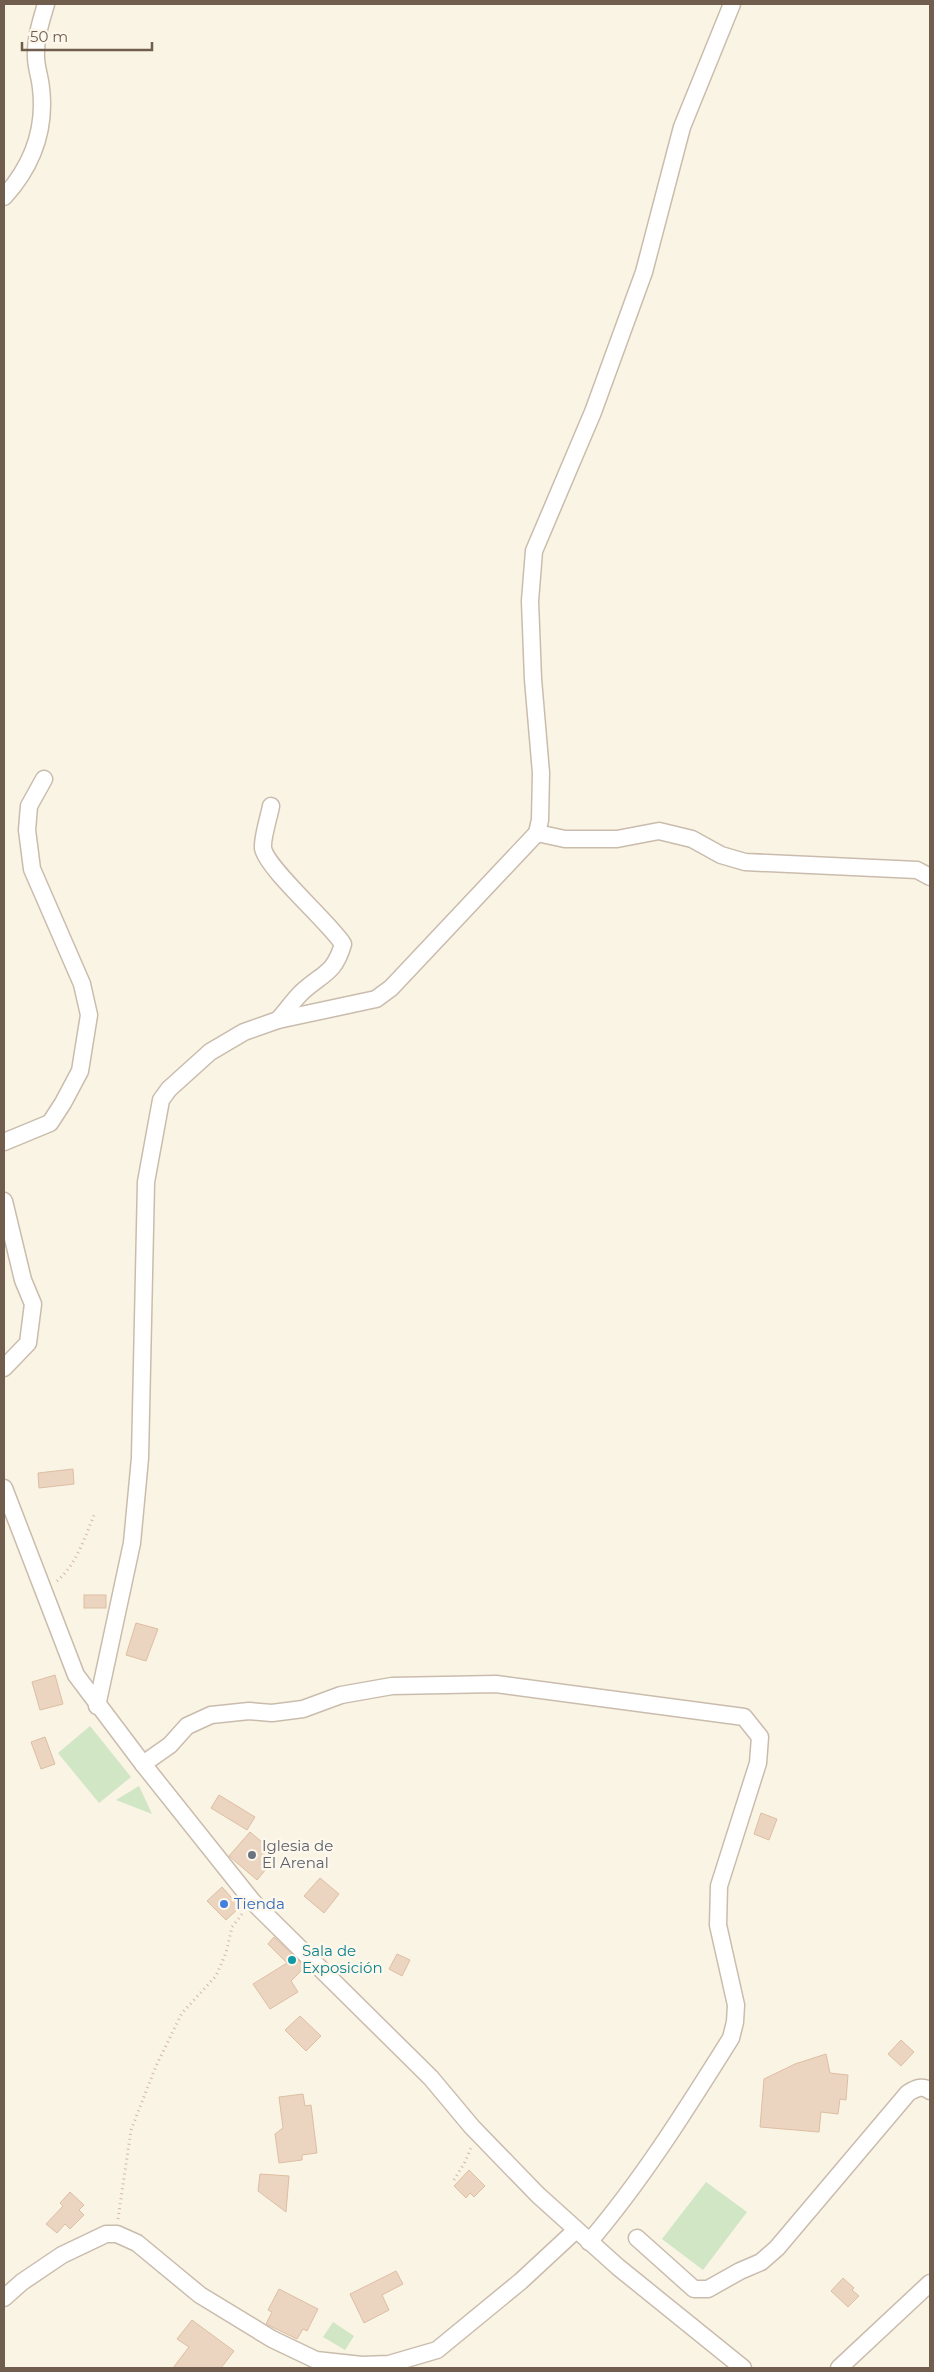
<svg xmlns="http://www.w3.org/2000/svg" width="934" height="2372" viewBox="0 0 934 2372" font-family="Montserrat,sans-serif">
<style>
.green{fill:#d0e6c5}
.building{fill:#ecd5c0;stroke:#ddbea2}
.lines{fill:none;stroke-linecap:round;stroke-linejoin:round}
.minor-casing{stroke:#cabcad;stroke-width:19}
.path{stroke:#d1b9a3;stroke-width:3;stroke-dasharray:1 4;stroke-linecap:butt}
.minor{stroke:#fff;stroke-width:16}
.worship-dot{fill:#6b7280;stroke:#fdf8eb;stroke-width:2}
.shop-dot{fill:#3f7fe0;stroke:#fdf8eb;stroke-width:2}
.culture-dot{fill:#0f9aa8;stroke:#fdf8eb;stroke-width:2}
.labels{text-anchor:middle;stroke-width:5;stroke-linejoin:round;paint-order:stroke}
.worship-label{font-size:15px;fill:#5b616d;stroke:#fdf8eb;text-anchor:start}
.shop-label{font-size:15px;fill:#366cbe;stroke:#fdf8eb;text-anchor:start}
.culture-label{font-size:15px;fill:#0d838f;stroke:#fdf8eb;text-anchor:start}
</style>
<rect width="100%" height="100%" fill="#faf4e5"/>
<!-- green -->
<g class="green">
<path d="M90 1726 131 1777 99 1803 58 1753Z"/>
<path d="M139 1786 152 1814 116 1800Z"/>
<path d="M706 2182 747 2212 703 2270 662 2239Z"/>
<path d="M333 2322 354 2336 345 2350 323 2337Z"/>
</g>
<!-- building -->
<g class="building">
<path d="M73 1469 74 1484 39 1488 38 1473Z"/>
<rect x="84" y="1595" width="22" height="13"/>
<path d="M136 1623 158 1629 146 1661 126 1655Z"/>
<path d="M55 1675 63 1704 40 1710 32 1682Z"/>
<path d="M45 1737 55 1764 41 1769 31 1742Z"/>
<path d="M219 1795 255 1817 247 1830 211 1808Z"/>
<path d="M761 1813 777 1819 769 1840 754 1834Z"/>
<path d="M250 1832 275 1853 270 1860 272 1862 257 1880 229 1856Z"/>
<path d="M320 1878 339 1894 324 1913 304 1896Z"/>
<path d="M222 1887 240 1907 226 1920 207 1901Z"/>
<path d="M274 1937 305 1967 291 1981 298 1992 270 2009 253 1984 287 1963 268 1944Z"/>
<path d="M397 1954 410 1960 402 1976 389 1969Z"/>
<path d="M300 2016 321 2036 306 2051 285 2030Z"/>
<path d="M901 2040 914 2052 901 2066 888 2054Z"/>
<path d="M826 2054 830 2073 848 2075 846 2100 840 2099 838 2114 821 2112 819 2132 760 2127 764 2079 795 2064Z"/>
<path d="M303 2094 305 2106 311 2105 317 2153 302 2155V2160L279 2163 275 2134 283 2128 279 2097Z"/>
<path d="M469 2170 485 2186 474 2197 470 2193 466 2198 454 2186Z"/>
<path d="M260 2174 289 2176 286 2212 258 2191Z"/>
<path d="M70 2192 84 2205 79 2210 84 2215 70 2229 65 2224 57 2233 46 2224 63 2206 60 2203Z"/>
<path d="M396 2271 403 2284 382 2295 389 2310 364 2323 350 2294Z"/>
<path d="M843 2278 854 2288 852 2290 859 2296 848 2307 831 2291Z"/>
<path d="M279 2289 318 2309 307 2331 303 2329 297 2339 266 2324 272 2312 268 2310Z"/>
<path d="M192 2320 234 2351 221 2368H173L189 2347 177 2339Z"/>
</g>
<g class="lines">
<!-- minor casing -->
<g class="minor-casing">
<g id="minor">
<path d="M4 197C32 166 46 130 41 88 40 77 36 67 36 57 35 39 41 21 46 4"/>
<path d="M271 806C269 817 262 838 263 848 266 868 328 921 343 944 334 975 322 973 301 993 293 1001 286 1011 278 1020"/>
<path d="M537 833 565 839H617L659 831 692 839 721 855 745 862 917 870 930 877"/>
<path d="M4 1142 50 1123 63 1103 80 1071 89 1015 82 984 32 869 27 830 29 806 44 779"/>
<path d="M4 1201 23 1280 33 1304 28 1343 4 1368"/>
<path d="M4 1488 76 1675 143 1764 253 1902 431 2078 472 2127 538 2195 618 2267 743 2368"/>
<path d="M97 1706 132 1543 140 1458 146 1182 161 1100 169 1089 210 1052 244 1032 278 1020 376 999 391 988 537 833 540 820 541 773 533 679 530 601 534 551 593 412 644 272 682 127 732 4"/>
<path d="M143 1764 170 1745 187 1726 211 1715 249 1711 272 1713 303 1709 341 1695 392 1686 496 1684 744 1717 760 1737 758 1763 719 1886 718 1925 736 2005 735 2022 731 2038C687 2108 643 2179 589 2242"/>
<path d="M637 2238 694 2289H708L740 2271 761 2262 777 2248 908 2093C916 2088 923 2085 930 2091"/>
<path d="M4 2298 22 2282 62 2255 106 2234H117L137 2243 200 2295 272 2339 316 2360 362 2365 389 2364 437 2350 521 2281 576 2230"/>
<path d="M839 2368 930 2283"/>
</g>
</g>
<!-- path -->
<g class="path">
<path d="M57 1581C77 1564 85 1536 95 1513"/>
<path d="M454 2180 465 2162 471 2148"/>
<path d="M118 2219 131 2130 156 2066 182 2013 216 1976 226 1953 232 1927 242 1914"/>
</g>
<!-- minor -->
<use href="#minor" class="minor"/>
</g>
<!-- markers -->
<circle class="worship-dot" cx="252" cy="1855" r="5"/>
<circle class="shop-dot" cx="224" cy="1904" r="5"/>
<circle class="culture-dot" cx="292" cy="1960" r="5"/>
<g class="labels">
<!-- worship labels -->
<g class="worship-label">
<text x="262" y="1851">Iglesia de<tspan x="262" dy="17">El Arenal</tspan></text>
</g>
<!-- shop labels -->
<g class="shop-label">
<text x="234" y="1909">Tienda</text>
</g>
<!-- culture labels -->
<g class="culture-label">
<text x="302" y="1956">Sala de<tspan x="302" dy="17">Exposición</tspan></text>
</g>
</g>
<!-- border -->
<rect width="934" height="2372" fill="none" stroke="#705d4d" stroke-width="10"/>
<!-- scale -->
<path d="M22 42v8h130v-8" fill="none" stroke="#705d4d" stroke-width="2.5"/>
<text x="30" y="42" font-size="15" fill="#705d4d" stroke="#fdf8eb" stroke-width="4" paint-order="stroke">50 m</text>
</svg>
